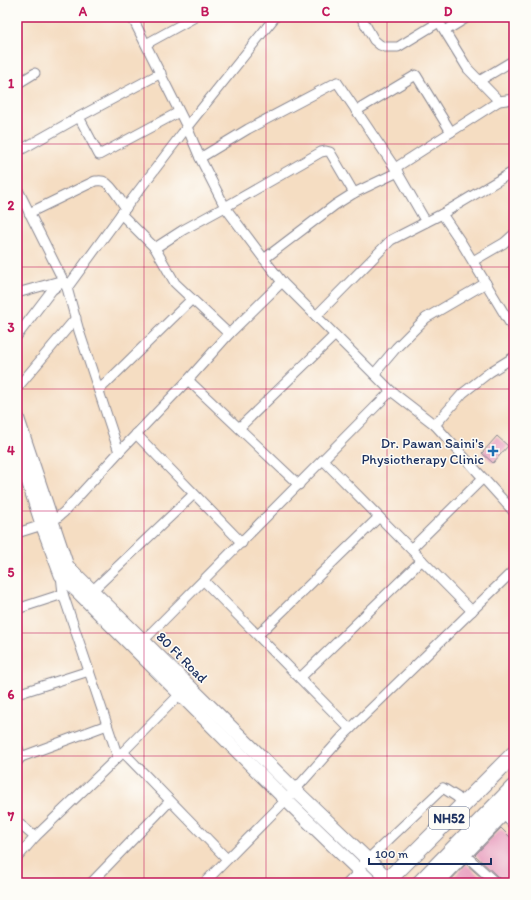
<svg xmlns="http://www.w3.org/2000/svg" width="531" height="900" viewBox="0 0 531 900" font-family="Itim,sans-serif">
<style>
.building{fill:#e79abc}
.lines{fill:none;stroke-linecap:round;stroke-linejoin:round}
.street-casing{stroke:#888690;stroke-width:11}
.secondary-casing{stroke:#888690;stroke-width:15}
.highway-casing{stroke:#888690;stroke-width:18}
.street{stroke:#fff;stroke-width:9}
.secondary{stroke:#fff;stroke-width:13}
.highway{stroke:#fff;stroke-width:16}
.grid{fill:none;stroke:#c2185b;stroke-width:1;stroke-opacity:0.55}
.poi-dot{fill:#1f6fb2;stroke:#fdfcf7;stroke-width:1.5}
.labels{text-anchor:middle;stroke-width:3;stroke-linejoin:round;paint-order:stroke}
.shield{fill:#fdfcf7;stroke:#5f6c8c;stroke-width:1}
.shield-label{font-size:13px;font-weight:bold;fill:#1b2f5e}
.poi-label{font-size:14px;fill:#1b2f5e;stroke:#fdfcf7;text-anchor:end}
.street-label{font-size:14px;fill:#1b2f5e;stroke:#fdfcf7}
.neatline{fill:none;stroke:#c2185b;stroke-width:1.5}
.grid-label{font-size:13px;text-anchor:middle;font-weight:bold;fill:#c2185b}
</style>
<rect width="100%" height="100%" fill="#fdfcf7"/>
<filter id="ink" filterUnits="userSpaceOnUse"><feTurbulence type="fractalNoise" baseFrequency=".025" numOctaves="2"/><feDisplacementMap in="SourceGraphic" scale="8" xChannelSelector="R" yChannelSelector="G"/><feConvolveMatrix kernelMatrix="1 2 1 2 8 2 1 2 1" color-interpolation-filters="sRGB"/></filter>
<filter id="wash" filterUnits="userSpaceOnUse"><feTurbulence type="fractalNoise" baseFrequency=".012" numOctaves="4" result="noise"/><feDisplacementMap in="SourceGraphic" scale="16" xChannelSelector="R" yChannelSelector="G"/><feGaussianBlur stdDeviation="0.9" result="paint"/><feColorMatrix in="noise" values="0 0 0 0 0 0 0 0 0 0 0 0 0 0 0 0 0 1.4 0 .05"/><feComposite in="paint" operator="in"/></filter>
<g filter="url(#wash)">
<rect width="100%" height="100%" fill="#f5ddc2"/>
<g id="blocks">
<!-- building -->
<g class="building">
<path d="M497 436 508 446 493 463 482 453Z"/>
<path d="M501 828 514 841V883H502L500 879 475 855Z"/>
<path d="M466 864 482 878 478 883H448Z"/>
</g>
</g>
</g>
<g filter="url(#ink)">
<use href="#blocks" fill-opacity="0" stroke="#888690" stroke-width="1"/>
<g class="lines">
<!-- street casing -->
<g class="street-casing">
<g id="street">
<path d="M132 17 187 127 200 158 225 207 264 259 282 282 391 391 435 425 514 512"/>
<path d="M361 17 374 40 380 45 385 47H398L439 22"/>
<path d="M436 17 468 69 499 101"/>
<path d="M445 31 468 17"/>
<path d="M146 44 195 17"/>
<path d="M479 81 514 60"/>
<path d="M17 84 35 73"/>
<path d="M356 111 416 75 451 132"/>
<path d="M79 117 99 155 179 112"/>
<path d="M17 152 79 117 161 73"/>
<path d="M200 158 248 129 337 82 395 168"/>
<path d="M17 188 67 288 79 331 119 452"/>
<path d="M29 213 95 181C99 181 102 180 105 182 113 186 120 201 126 208"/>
<path d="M121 214 155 248 175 283 229 334"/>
<path d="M442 214 461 242 514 330"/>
<path d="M426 222 395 168 499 101 514 99"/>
<path d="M155 248 183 230 225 207 321 152 326 151 330 152 354 193"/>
<path d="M264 259 335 205 354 193 398 172"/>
<path d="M473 261 504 243 514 234"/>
<path d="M67 288 121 214 187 127 275 17"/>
<path d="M17 293 60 281"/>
<path d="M316 316 391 240 442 214 514 171"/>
<path d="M17 336 52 290 64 281"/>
<path d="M374 374 396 348 426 318 486 283"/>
<path d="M188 380 299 485"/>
<path d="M17 388 76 318"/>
<path d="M99 390 192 299"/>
<path d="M435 425 463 393 490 372 514 357"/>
<path d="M239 428 335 335"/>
<path d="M136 434 242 543"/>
<path d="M323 460 472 611"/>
<path d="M17 533 52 522 64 512 119 452 188 380 229 334 282 282"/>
<path d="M411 549 483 478"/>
<path d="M61 575 63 594 118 757"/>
<path d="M204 581 350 729"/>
<path d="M92 591 194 494"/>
<path d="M17 609 63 594"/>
<path d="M258 635 379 517"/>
<path d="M143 641 391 391"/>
<path d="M300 678 422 560"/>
<path d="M17 694 89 671"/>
<path d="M17 745 21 757 17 762"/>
<path d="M123 752 227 859"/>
<path d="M21 757 107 725"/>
<path d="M503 814 514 825"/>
<path d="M17 822 35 837"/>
<path d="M464 854 496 883"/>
<path d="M17 858 35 837 118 757 183 691"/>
<path d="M364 863 443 788 457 797 461 802"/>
<path d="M91 883 170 801"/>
<path d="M204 883 286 800 344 735 514 570"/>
<path d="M348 883 360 871"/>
</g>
</g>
<!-- secondary casing -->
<g class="secondary-casing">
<g id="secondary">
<path d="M17 417 67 566 295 790 388 879"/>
<path d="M17 447 42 524 61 575 286 800 372 883"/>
<path d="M437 883 514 803"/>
</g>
</g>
<!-- highway casing -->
<g class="highway-casing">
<g id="highway">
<path d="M385 883 514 754"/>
<path d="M420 883 514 787"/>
</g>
</g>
<!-- street -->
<use href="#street" class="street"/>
<!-- secondary -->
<use href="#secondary" class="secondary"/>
<!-- highway -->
<use href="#highway" class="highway"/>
</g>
</g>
<!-- grid -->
<path class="grid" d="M144 17V883M266 17V883M387 17V883M17 144H514M17 267H514M17 389H514M17 511H514M17 633H514M17 756H514"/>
<!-- markers -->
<path class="poi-dot" d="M491 445h4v4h4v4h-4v4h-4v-4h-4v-4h4z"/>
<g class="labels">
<!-- shield labels -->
<rect class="shield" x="429" y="807" width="40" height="22" rx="3"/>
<g class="shield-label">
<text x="449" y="823">NH52</text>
</g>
<!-- poi labels -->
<g class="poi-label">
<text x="484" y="448">Dr. Pawan Saini's<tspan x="484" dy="16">Physiotherapy Clinic</tspan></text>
</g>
<!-- street labels -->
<g class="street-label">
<text transform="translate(182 657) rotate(45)" y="5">80 Ft Road</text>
</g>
</g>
<!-- margin -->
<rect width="531" height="900" fill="none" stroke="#fdfcf7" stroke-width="44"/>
<!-- scale -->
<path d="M369 858v6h122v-6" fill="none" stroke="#1b2f5e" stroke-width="2"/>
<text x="375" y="858" font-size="12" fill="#1b2f5e" stroke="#fdfcf7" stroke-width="3" paint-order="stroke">100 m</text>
<rect x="22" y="22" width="487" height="856" class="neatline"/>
<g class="grid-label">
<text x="83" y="16">A</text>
<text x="205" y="16">B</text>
<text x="326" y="16">C</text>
<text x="448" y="16">D</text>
<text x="11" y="88">1</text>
<text x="11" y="210">2</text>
<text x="11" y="332">3</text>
<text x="11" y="455">4</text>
<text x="11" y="577">5</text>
<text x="11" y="699">6</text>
<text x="11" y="821">7</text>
</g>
</svg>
